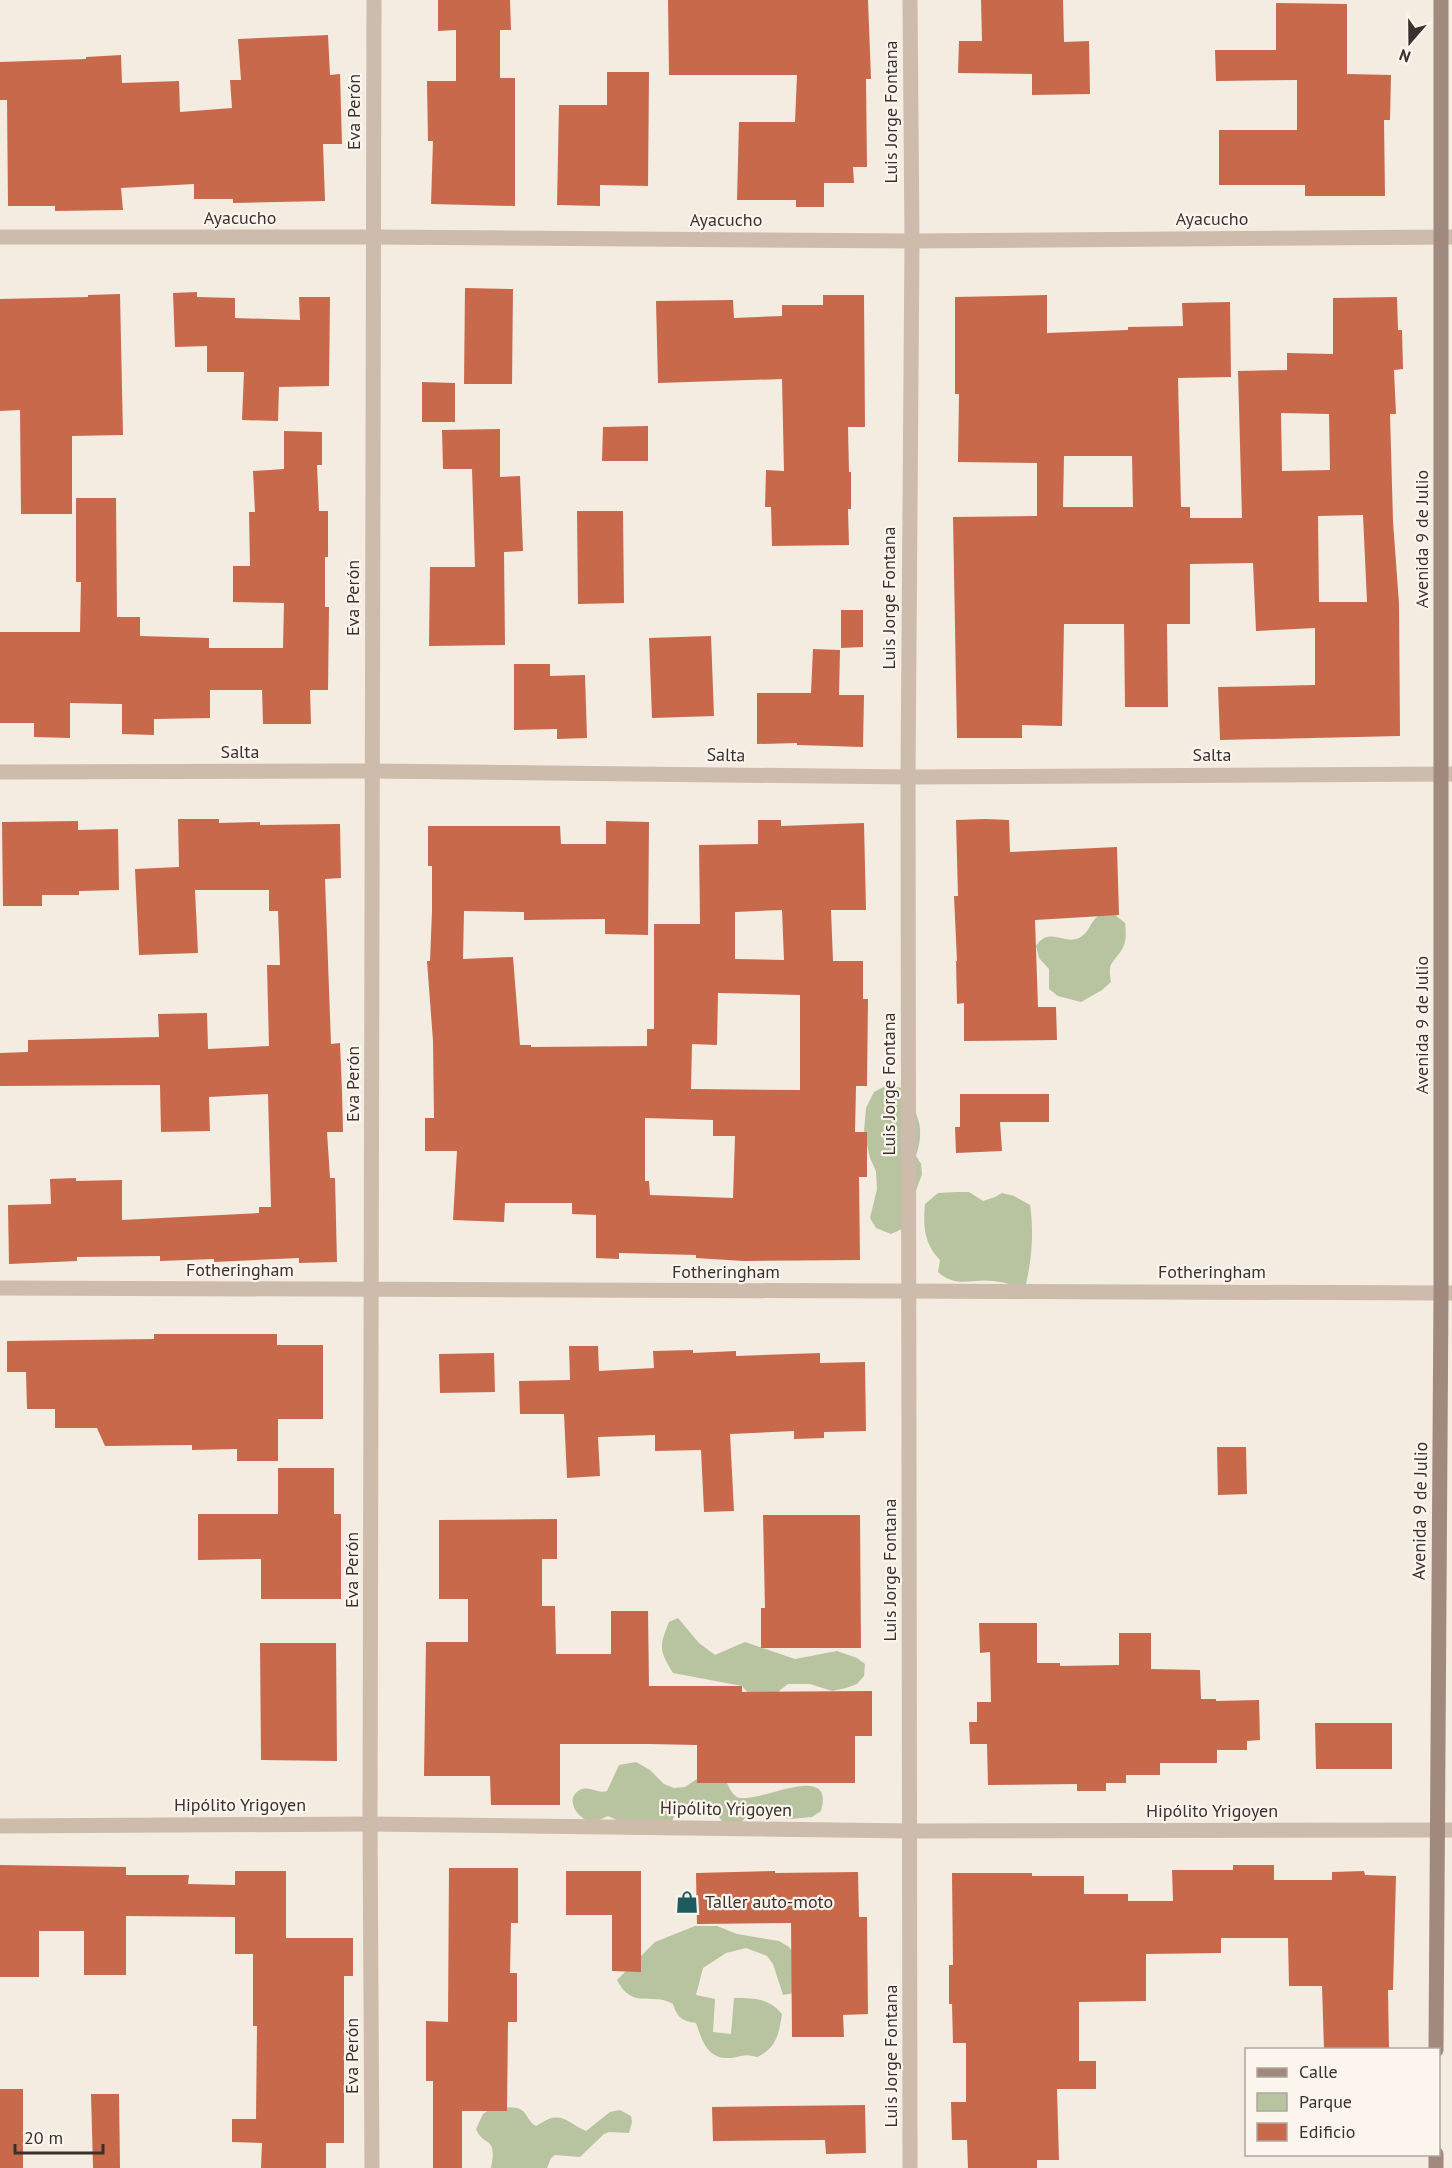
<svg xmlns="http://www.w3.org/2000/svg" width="1452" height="2168" viewBox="0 0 1452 2168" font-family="'PT Sans',sans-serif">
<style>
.green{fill:#b8c4a0}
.building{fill:#c8694b;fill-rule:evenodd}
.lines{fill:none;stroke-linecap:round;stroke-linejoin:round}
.minor{stroke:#cdbbac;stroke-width:15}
.secondary{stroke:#a18a7d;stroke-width:15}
.labels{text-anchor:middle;stroke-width:4.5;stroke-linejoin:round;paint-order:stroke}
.street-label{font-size:18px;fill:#3b302b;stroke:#fbf5ee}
.poi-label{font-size:18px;fill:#3b302b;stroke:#fbf5ee;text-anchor:start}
</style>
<rect width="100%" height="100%" fill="#f4ebe1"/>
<!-- green -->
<g class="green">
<path d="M1110 911 1125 923C1126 932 1127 943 1121 951 1111 965 1108 963 1111 982L1102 990 1081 1002 1058 996 1049 989V969L1039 958 1036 946C1049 926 1063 945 1079 938 1093 931 1088 916 1110 911Z"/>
<path d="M887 1085 902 1088C917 1114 926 1125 916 1156L921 1164 922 1174 902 1229 891 1234 876 1228 870 1218 877 1189 876 1171 870 1158 864 1131 866 1108 874 1092Z"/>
<path d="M956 1192H969L983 1201 995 1197 1002 1193 1014 1196 1030 1205C1034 1231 1032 1258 1026 1284 1013 1287 1006 1282 993 1281 971 1278 957 1289 938 1272L940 1260C924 1244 923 1226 925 1204L938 1193Z"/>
<path d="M678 1618 699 1643 715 1655 745 1642 795 1659 837 1651 857 1658 865 1664 864 1676 857 1684 846 1688 832 1691 810 1684H788L779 1691 764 1722 749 1694 742 1686 673 1673C659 1650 659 1647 669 1622Z"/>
<path d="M636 1762 650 1770 664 1784 674 1788 685 1787 707 1772 724 1778C728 1784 731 1794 737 1797 756 1806 836 1758 821 1811L812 1817 791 1819 755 1813 745 1818 734 1832C725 1827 721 1818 713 1811 703 1803 687 1800 678 1810 674 1815 672 1822 669 1828L648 1834 608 1816C603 1818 596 1822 590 1821 577 1819 564 1798 580 1790 588 1785 598 1794 607 1791L619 1765Z"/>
<path d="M695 1926H717L737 1934 779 1941 789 1947 802 1964 794 1993 783 1995 773 1964 767 1956 746 1948 726 1953 703 1968 696 1995 715 1999 713 2032 731 2034 734 1998C753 1998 769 1998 782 2014 779 2033 777 2048 757 2057 741 2052 739 2059 725 2058 706 2057 701 2037 696 2023 682 2021 677 2017 673 2004 651 1991 633 2011 617 1980L655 1942Z"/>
<path d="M492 2108C501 2108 516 2105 523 2111 528 2116 529 2122 536 2126 560 2110 562 2119 586 2131L610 2112 620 2110 631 2116 632 2122 629 2133 609 2132 604 2134 580 2157 555 2155 551 2158 547 2168H491C498 2135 483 2147 476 2129L483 2114Z"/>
</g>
<!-- building -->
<g class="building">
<path d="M438 0H510L511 30H500V78H515V206L431 204 433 141H428L427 81H456V30L438 31Z"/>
<path d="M668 0H868L871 79H866L867 167H853L854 183H824V207H796V200H737L739 122H795L797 75H669Z"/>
<path d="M981 0H1063L1064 42 1089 41 1090 94 1032 95V74L958 73 959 41H982Z"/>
<path d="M1276 3 1347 4V74L1391 75 1390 120H1384L1385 196H1305V185H1219V130H1297V80L1216 81 1215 50H1276Z"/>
<path d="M328 35 330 75 340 74 342 144H323L325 201 233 203V199H194V184L121 188 123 210 55 211V206H8L7 100H0V62L86 59V57L121 55 122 83 179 81 180 112 232 108 230 80H241L238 39Z"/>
<path d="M607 72H649L648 186 600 185V206L557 205 559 105H607Z"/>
<path d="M465 288 513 289 512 384H464Z"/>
<path d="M197 292V297L235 298V318L300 320 299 297H330L329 386 279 387 278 421 242 420 244 372H207V346L175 347 173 293Z"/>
<path d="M120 294 123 435 72 436V514H21L20 410 0 411V299L88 297V295Z"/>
<path d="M823 295H864L865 427H848L849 472H851V509H848L849 545 772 546 771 507H765L766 470 784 471 782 379 658 383 656 301 733 300 734 318 782 316V305H823Z"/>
<path d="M1047 295V333L1128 330V327L1183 326 1182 303 1230 302 1231 377 1178 378 1181 507H1190V518H1242L1238 371 1287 370V353L1333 354V298L1397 297 1398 330H1402L1403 369 1394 370 1396 414H1390L1393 521 1399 604 1400 736 1220 740 1218 687 1315 685V628L1256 631 1253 563 1190 564V624H1167L1168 707H1125L1124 624H1064L1062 726 1022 725V738H957L953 517 1037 516V463L958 462 959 394H955V297ZM1281 413 1329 414 1330 470 1282 471ZM1064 456H1132L1133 507H1063ZM1363 515 1367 602H1319L1318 516Z"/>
<path d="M422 382 455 383V422H422Z"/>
<path d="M648 426V461H602L603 427Z"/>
<path d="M500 429V477L520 476 523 551 504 552 505 645 429 646 430 567H475L472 469H443L442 430Z"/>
<path d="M284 431 322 432V465H317L319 511H328V557H325V607H329L328 690H310L311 724H263L262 690H210V718L154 719V735L122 734V704L70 703V738L34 737V723H0V632H80L81 582H76V498H116L117 617H140V636L209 638V648H283L284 603 233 602V566H250L249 512H255L253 471 284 469Z"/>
<path d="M577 511H623L624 603 578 604Z"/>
<path d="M841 610H863V647L841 648Z"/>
<path d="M711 636 714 716 652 718 649 638Z"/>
<path d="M813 649 840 650 839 695H864L863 747 797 745V743L757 744V693H811Z"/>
<path d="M514 664H550V676L585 675 587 738 557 739V729L514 730Z"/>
<path d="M178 819H219V823L260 822V825L340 824 341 878 325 879 331 1044 340 1043 342 1091 343 1132H327L330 1178H335L337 1262 299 1263V1258L214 1262V1259L160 1261V1256L77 1257V1261L9 1264 8 1205 51 1204 50 1179 76 1178V1181L122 1180V1220L259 1213V1207H271L268 1094 209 1097 210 1131 161 1132 160 1085 0 1086V1053L28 1052V1040L159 1037 158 1014 207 1013 208 1049 269 1046 267 965H280L278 911H269V890H195L198 953 139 955 135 869 179 867Z"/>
<path d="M985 819 1009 820 1010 852 1117 847 1119 915 1035 920 1038 1007H1056L1057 1040 964 1041V1003L957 1004 956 961H957L954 896H958L956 820Z"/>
<path d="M758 820H781V826L864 823 866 910H831L833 961H863V999H868L867 1086H856L855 1132H867V1177H859L860 1260 744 1261 696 1258V1255L619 1253V1259L596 1258V1215L572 1214V1203H505L504 1222 453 1220 457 1151H425V1118H434L433 1041 427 961H430L432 911V866H428V826H560L561 844H606V821L649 822 648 935 605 934V919L524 920V912L464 911 463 959 513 957 520 1045H531V1047L647 1046V1029H654V924H700L699 845 758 844ZM782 910 784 960 735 959V912ZM718 993 800 995V1090L691 1089 692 1044 717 1045ZM645 1118 713 1120V1136H735L733 1198 650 1195 649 1181H645Z"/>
<path d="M78 821V830L118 829 119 890 79 891V895H42V906H3L2 822Z"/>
<path d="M960 1094H1049V1122H1000L1002 1151 956 1153 955 1127H960Z"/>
<path d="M154 1334H277V1345H323V1419H278V1461H237V1449L192 1450V1445L105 1446 97 1428H55V1409H27L26 1372H7V1341L154 1339Z"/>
<path d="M569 1346H598L599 1371 654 1368 653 1351 693 1350V1353L736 1351V1356L820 1353V1363L865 1362 866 1431 824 1432V1438L794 1439V1431L730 1434 734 1511 704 1512 701 1450 655 1451V1435L598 1437 600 1476 567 1478 564 1414H520L519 1381 570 1380Z"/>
<path d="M494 1353 495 1392 440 1393 439 1354Z"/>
<path d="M1217 1447H1246L1247 1494 1218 1495Z"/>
<path d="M278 1468H334V1514H341V1599H261V1559L198 1560V1514H278Z"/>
<path d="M763 1515H860L861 1648H761V1608H765Z"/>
<path d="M557 1519V1559H542V1606H555L556 1654H611V1611H648L649 1686H742V1692L872 1691V1736H855V1783H697V1745L649 1744H560V1805H491L490 1776H424L426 1642H468V1599H439V1520Z"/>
<path d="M979 1623H1037V1663H1060V1666L1119 1665V1633H1151V1669L1200 1670 1201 1699H1216V1701L1259 1700 1260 1740 1247 1741V1750H1217V1763H1160V1775H1126V1783H1106V1791H1077V1784L988 1785 987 1744H970L969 1722H977V1702H991L990 1652 980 1653Z"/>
<path d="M260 1643H336L337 1761 261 1760Z"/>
<path d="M1315 1723H1392V1769H1316Z"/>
<path d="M0 1865 126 1867V1875H189L188 1884 235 1885V1871H286V1938H353V1976H344V2143H326V2168H261L262 2143 232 2142V2119H256L257 2026H253V1954H235V1917L126 1916V1975H84V1931H39V1977H0Z"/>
<path d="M1233 1865H1274V1880H1332V1872L1364 1871 1365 1875 1396 1876 1393 1990H1388L1389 2049H1324L1322 1986H1289L1288 1938H1221V1953L1146 1954V2001L1079 2002V2061H1096V2089H1057L1059 2160H1037V2168H968L967 2140H952L951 2102H966V2043H953L952 2004H949V1965H953L952 1873H1032V1876H1084V1894H1128V1901H1173L1172 1870H1233Z"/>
<path d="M449 1868H518V1923H511L510 1973H517V2022H508L507 2111H462V2168H433V2081H426V2021L448 2022Z"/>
<path d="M566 1871H641V1972L612 1971V1915H566Z"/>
<path d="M775 1871V1873L858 1872 859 1917H867L868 2014 843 2015 844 2037H792L791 1923 697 1924 696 1873Z"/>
<rect x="0" y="2089" width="23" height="79"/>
<path d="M91 2094H119L120 2168H93Z"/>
<path d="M865 2105 866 2153 826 2154 825 2140 713 2141 712 2107Z"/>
</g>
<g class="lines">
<!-- minor -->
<g class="minor">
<path d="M910 0 912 241 908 777 910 2168"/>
<path d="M0 237H374L912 241 1452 237"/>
<path d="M0 772 372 771 908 777 1452 774"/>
<path d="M0 1288 1452 1293"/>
<path d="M0 1826 370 1824 910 1831 1452 1830"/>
<path d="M372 2168 370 1824 374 0"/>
</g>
<!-- secondary -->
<g class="secondary">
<path d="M1436 2050 1441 1294V0"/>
<path d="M1436 2154V2168"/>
</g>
</g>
<!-- icons -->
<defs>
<g id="shop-bare" transform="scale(1.8)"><path d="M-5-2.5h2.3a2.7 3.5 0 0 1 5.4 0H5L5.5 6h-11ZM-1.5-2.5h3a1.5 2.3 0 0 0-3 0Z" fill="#1f5a5e" stroke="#fbf5ee" stroke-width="2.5" paint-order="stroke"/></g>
</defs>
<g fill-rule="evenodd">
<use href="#shop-bare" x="687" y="1902"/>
</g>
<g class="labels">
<!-- street labels -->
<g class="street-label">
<text transform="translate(354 112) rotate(-90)" y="6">Eva Perón</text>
<text transform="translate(891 112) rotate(-90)" y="6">Luis Jorge Fontana</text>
<text x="240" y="224">Ayacucho</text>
<text x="1212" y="225">Ayacucho</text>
<text x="726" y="226">Ayacucho</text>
<text transform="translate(1422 539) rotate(-90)" y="6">Avenida 9 de Julio</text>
<text transform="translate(353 598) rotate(-90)" y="6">Eva Perón</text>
<text transform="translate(889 598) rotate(-90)" y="6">Luis Jorge Fontana</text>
<text x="240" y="758">Salta</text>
<text transform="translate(726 755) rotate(1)" y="6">Salta</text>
<text x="1212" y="761">Salta</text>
<text transform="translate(1422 1025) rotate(-90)" y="6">Avenida 9 de Julio</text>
<text transform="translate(353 1084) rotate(-90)" y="6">Eva Perón</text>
<text transform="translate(889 1084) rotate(-90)" y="6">Luis Jorge Fontana</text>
<text x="240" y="1276">Fotheringham</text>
<text x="726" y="1278">Fotheringham</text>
<text x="1212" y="1278">Fotheringham</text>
<text transform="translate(1420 1511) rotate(-89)" y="6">Avenida 9 de Julio</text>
<text transform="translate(352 1570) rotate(-90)" y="6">Eva Perón</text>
<text transform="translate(890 1570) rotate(-90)" y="6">Luis Jorge Fontana</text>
<text x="240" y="1811">Hipólito Yrigoyen</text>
<text transform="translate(726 1809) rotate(1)" y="6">Hipólito Yrigoyen</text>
<text x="1212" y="1817">Hipólito Yrigoyen</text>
<text transform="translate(352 2056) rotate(-90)" y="6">Eva Perón</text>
<text transform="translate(891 2056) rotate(-90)" y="6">Luis Jorge Fontana</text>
</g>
<!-- poi labels -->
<g class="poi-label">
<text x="705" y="1908">Taller auto-moto</text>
</g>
</g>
<!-- legend -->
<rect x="1245" y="2048" width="195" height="108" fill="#fbf5ee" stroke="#aea6a0" stroke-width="1.5"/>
<rect x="1257" y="2068" width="30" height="9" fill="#a18a7d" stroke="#aea6a0" stroke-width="1.5"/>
<text x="1299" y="2078" font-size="18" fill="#3b302b">Calle</text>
<rect x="1257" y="2093" width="30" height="18" fill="#b8c4a0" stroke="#aea6a0" stroke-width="1.5"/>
<text x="1299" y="2108" font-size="18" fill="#3b302b">Parque</text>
<rect x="1257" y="2123" width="30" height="18" fill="#c8694b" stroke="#aea6a0" stroke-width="1.5"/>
<text x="1299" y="2138" font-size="18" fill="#3b302b">Edificio</text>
<!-- north arrow -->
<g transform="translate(1410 42) rotate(200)" stroke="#fbf5ee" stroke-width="4.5" paint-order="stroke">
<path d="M0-4.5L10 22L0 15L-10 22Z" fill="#3b302b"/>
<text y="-9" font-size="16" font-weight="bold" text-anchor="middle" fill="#3b302b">N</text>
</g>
<!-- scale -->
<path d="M15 2144v9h88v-9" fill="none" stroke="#3b302b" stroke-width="3"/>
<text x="24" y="2144" font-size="18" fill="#3b302b" stroke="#fbf5ee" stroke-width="4.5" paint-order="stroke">20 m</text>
</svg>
